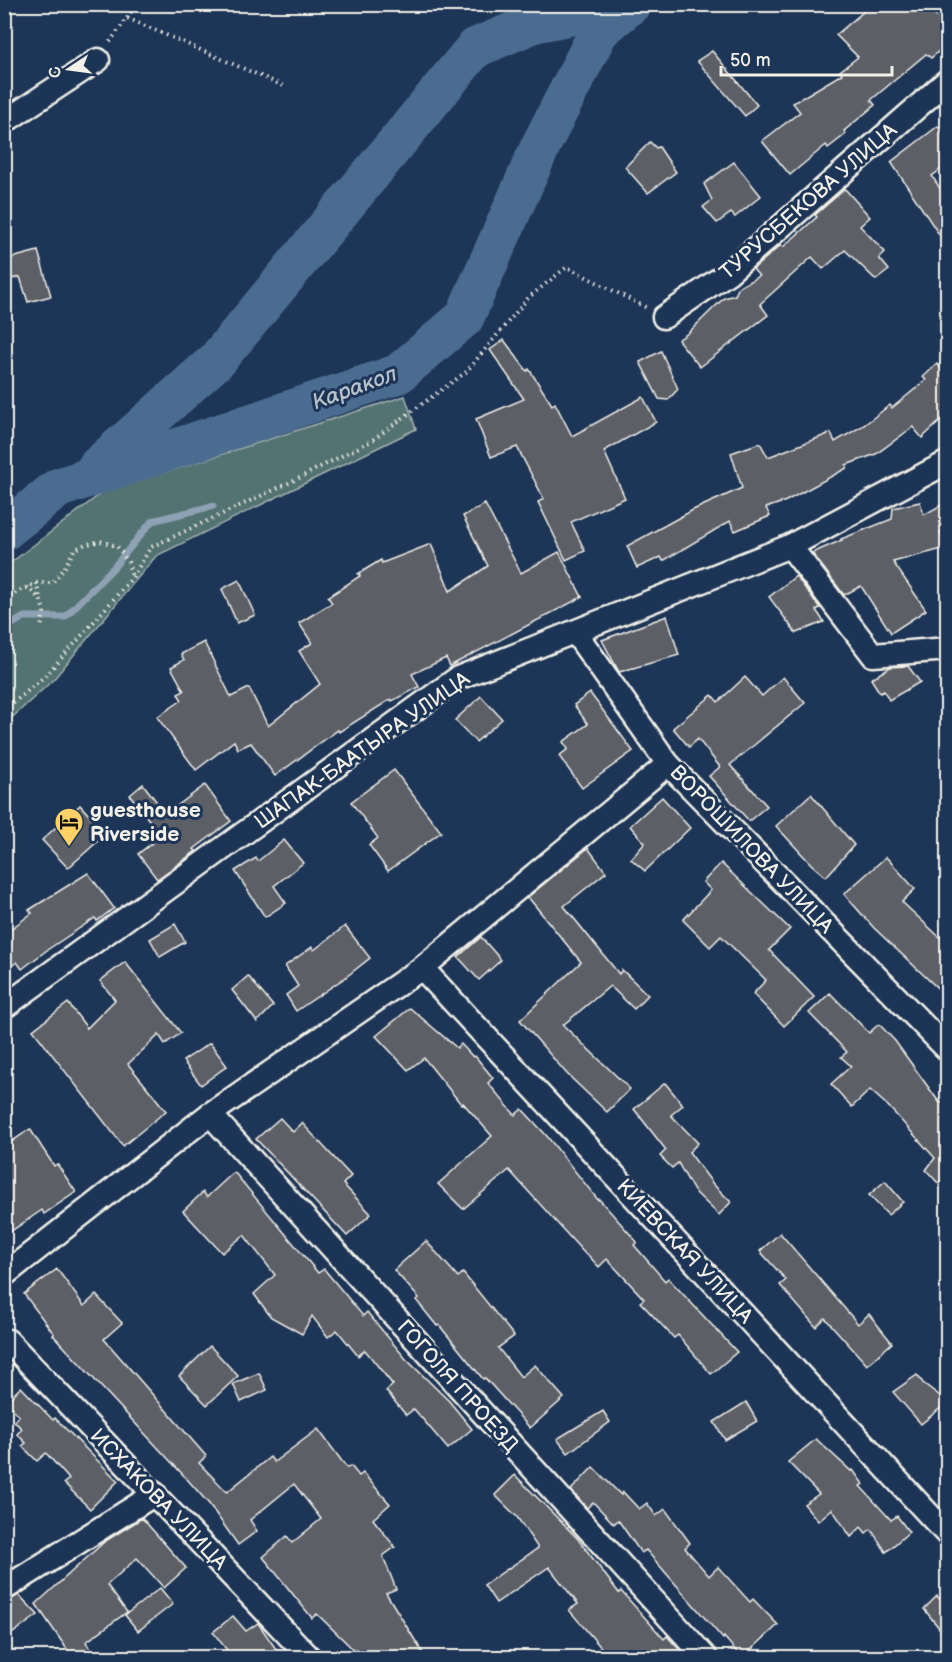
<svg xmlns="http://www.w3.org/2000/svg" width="952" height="1662" viewBox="0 0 952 1662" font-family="'Balsamiq Sans',sans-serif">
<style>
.green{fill:#537372;stroke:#a4b2ad;stroke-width:1.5}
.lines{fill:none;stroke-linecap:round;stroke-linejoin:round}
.stream{stroke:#8fa1b4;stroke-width:7}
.river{stroke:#4b6c91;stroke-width:40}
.building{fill:#5c5e66;stroke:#f4f1e8;stroke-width:1.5}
.minor-casing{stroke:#f4f1e8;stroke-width:27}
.path{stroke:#f4f1e8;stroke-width:4;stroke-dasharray:1.5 4.5;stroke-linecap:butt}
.minor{stroke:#1d3557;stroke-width:22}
.labels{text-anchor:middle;stroke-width:6;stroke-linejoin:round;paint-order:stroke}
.street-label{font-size:21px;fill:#f4f1e8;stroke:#1d3557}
.poi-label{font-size:21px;font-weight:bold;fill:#f4f1e8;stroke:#1d3557;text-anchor:start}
.water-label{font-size:22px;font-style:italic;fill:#b9c2ca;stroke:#1d3557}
</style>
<rect width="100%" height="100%" fill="#1d3557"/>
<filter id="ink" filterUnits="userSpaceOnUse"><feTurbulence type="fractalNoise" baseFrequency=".0167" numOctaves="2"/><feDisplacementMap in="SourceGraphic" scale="12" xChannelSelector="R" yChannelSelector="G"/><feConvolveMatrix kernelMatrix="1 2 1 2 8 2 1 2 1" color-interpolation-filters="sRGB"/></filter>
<g filter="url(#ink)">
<!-- green -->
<path class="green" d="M405 396 416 429 156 556 53 680 5 724V567L103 492Z"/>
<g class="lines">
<!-- stream -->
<path class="stream" d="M4 629 24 617H65L114 567 152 521 213 506"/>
<!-- river -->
<g class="river">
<path d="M97 467 216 361 475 48 534 23 628 4"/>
<path d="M4 531 58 488 398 374 464 318 541 145 599 31 631 4"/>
</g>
</g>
<!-- building -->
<g class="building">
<path d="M881 4H924L948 28V43L931 58 926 54 871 100 875 105 844 131 846 134 828 148 826 145 790 175 762 141 800 112 793 103 842 74 840 71 858 57 836 35 869 7Z"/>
<path d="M712 51 757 105 745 116 697 61Z"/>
<path d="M938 126 948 142V164L932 176 948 201V248L891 162Z"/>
<path d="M650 142 656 148 659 147 676 172 648 193 625 167Z"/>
<path d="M734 162 761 196 735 217 731 213 717 223 703 207 712 200 704 184Z"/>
<path d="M845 189 870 217 860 226 885 252 879 258 889 270 876 280 845 250 823 269 812 257 760 304 768 315 700 367 678 340 688 333 724 298 735 295 739 287 759 276 753 269 781 245 783 247 817 217 815 215Z"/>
<path d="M38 251 51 296 28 302 20 277 7 280 4 260Z"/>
<path d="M504 340 527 371 529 369 552 405 555 403 572 436 643 397 656 422 604 451 625 498 571 522 585 551 566 560 538 502 544 499 517 447 491 457 476 419 524 399 490 350Z"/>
<path d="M661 351 678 389 668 400 659 399 640 362Z"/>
<path d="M937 364 948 375V414L922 438 913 427 876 454 846 465 847 468 786 501 766 508 770 516 735 531 730 521 663 561 661 557 637 568 627 546 693 510 742 488 731 453 760 443 768 457 831 433 835 442 864 425 890 405 892 408 926 380 923 377Z"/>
<path d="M948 501V527L940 532 946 548 893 562 926 610 891 633 861 586 844 595 812 553 842 540 841 539 892 519 893 508 920 502 924 515Z"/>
<path d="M485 504 521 573 559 552 582 597 450 666 446 658 412 674 419 687 392 701 391 699 339 732 338 730 275 776 251 743 238 749 234 741 196 770 157 717 182 700 178 694 184 691 171 667 184 660 181 654 204 642 231 697 249 688 268 726 320 684 299 651 312 643 299 623 332 603 328 597 360 576 358 574 381 560 382 563 431 544 450 591 488 566 463 516Z"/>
<path d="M796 576 820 608 816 610 824 622 796 633 769 597Z"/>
<path d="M239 580 255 615 237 623 222 589Z"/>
<path d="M667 616 679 655 619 672 602 640Z"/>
<path d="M908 666 920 682 889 700 884 691 880 693 871 679 890 667Z"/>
<path d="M745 677 762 696 783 677 805 703 730 765 767 806 749 821 709 776 720 767 698 739 689 747 673 728 712 695 718 702Z"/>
<path d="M590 693 633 751 582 788 559 756 568 749 563 742 588 724 574 705Z"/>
<path d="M481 696 502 719 476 742 455 720Z"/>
<path d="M394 770 441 832 388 871 369 845 378 838 351 802Z"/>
<path d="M143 784 166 814 205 785 231 821 194 849 196 851 157 879 138 854 152 843 146 835 155 828 130 795Z"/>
<path d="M811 794 854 845 826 877 811 864 776 826Z"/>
<path d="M662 797 690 828 645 871 631 859 645 843 630 826Z"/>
<path d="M80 805 106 834 68 868 42 840Z"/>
<path d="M284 840 303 863 274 886 286 903 265 917 235 871 256 858 258 861Z"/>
<path d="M588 848 606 872 564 906 619 974 622 970 648 995 634 1009 610 986 563 1025 630 1089 607 1112 567 1074 520 1020 581 962 528 897Z"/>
<path d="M886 857 915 889 902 902 948 945V998L874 928 844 894Z"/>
<path d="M721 863 790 929 769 950 814 997 784 1026 753 994 766 980 721 936 710 947 683 920 711 890 703 882Z"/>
<path d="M88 873 114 908 97 921 95 918 47 950 22 969 17 962 4 971V934L32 913 29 910Z"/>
<path d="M175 924 185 942 160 957 150 939Z"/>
<path d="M345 926 370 958 346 977 296 1011 286 995 298 986 285 966 312 947 314 950Z"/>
<path d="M481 937 501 960 479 980 458 957Z"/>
<path d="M125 962 181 1033 165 1044 159 1035 128 1064 166 1111 123 1146 33 1030 68 1003 87 1028 115 1000 100 981Z"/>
<path d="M248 976 273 1006 257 1022 232 990Z"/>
<path d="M830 993 869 1033 879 1024 895 1041 939 1102 948 1104V1174L938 1183 926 1170 935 1158 888 1106 870 1090 852 1107 831 1084 851 1066 841 1057 847 1052 809 1013Z"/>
<path d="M410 1008 457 1048 461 1044 473 1057 475 1056 493 1078 488 1083 515 1115 522 1109 546 1135 598 1200 599 1199 637 1242 634 1245 665 1281 668 1278 737 1352 711 1374 678 1335 674 1338 640 1302 644 1299 607 1259 599 1267 587 1254 586 1255 509 1170 463 1209 438 1184 492 1136 463 1103 461 1104 424 1058 408 1070 376 1036Z"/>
<path d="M210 1043 227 1066 201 1085 183 1061Z"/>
<path d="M665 1083 683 1105 671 1115 698 1143 689 1152 713 1184 731 1202 719 1215 694 1191 678 1163 672 1168 660 1156 666 1150 634 1109Z"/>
<path d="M280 1118 293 1132 302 1123 351 1176 343 1184 371 1214 347 1236 256 1139Z"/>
<path d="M30 1129 54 1166 57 1164 76 1192 44 1214 42 1210 4 1236V1147Z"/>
<path d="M234 1172 318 1273 324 1269 363 1316 367 1312 406 1359 449 1401 472 1429 448 1449 414 1409 406 1415 386 1391 393 1385 365 1350 358 1356 337 1330 328 1337 312 1316 302 1334 271 1317 254 1294 275 1275 244 1235 222 1253 183 1211 203 1192 207 1197Z"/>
<path d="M885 1181 903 1202 888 1215 869 1195Z"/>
<path d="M780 1233 858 1324 869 1314 892 1343 867 1365 825 1318 816 1327 780 1285 786 1280 760 1251Z"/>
<path d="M426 1241 458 1277 463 1273 514 1336 498 1348 521 1377 535 1365 564 1398 530 1428 485 1378 483 1379 439 1325 437 1326 416 1300 419 1298 394 1270Z"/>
<path d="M57 1269 84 1306 96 1295 122 1323 104 1339 206 1456 199 1463 227 1492 270 1457 274 1462 318 1429 347 1468 351 1466 359 1476 363 1473 390 1504 373 1519 395 1547 383 1556 396 1589 386 1593 426 1658H362L317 1614 312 1618 263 1557 287 1536 292 1543 321 1519 294 1484 250 1520 257 1531 238 1545 209 1504 187 1479 53 1335 54 1334 24 1294Z"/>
<path d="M210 1346 238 1376 207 1405 179 1376Z"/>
<path d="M259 1373 267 1390 241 1402 233 1384Z"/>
<path d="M917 1375 923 1383 948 1402 921 1424 893 1392Z"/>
<path d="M21 1387 53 1420 55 1418 118 1481 90 1509 64 1483 69 1479 46 1453 37 1461 22 1446 26 1443 17 1434 22 1429 14 1421 19 1416 6 1402Z"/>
<path d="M746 1402 757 1421 725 1440 714 1422Z"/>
<path d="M603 1411 610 1422 568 1453 557 1439Z"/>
<path d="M816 1439 851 1471 853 1470 863 1484 860 1486 891 1520 897 1516 909 1532 886 1552 871 1529 866 1533 861 1527 851 1537 832 1509 818 1521 804 1504 819 1494 788 1462Z"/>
<path d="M593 1467 621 1495 623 1492 639 1509 647 1503 656 1516 665 1509 690 1543 685 1548 709 1576 718 1567 750 1602 753 1599 778 1625 742 1658 724 1637 723 1639 646 1550 641 1553 618 1520 614 1524 593 1502 587 1508 571 1490Z"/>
<path d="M515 1475 578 1539 619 1593 621 1591 664 1639 667 1636 687 1658H610L569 1610 578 1604 549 1567 496 1603 484 1585 538 1548 517 1517 495 1495Z"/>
<path d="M142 1518 186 1568 164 1588 137 1558 107 1585 127 1612 86 1642 97 1658H73L36 1604 104 1542Z"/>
<path d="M160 1588 173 1604 138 1631 125 1615Z"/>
<path d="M19 1595 38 1615 13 1633 4 1622V1602Z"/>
<path d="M937 1596 948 1607V1639L924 1609Z"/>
<path d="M233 1616 246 1631 258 1623 276 1649 263 1658H233L213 1632Z"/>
</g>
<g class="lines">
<!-- minor casing -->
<g class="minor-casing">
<g id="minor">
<path d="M4 122 98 60"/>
<path d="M664 317 728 273 948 80"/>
<path d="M790 546 873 655 948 649"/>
<path d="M575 632 668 764 948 1050"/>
<path d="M422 968 948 1535"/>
<path d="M4 1007 458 678 790 546 948 462"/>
<path d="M210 1114 706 1658"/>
<path d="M4 1275 210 1114 422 968 668 764"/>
<path d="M8 1341 310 1658"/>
<path d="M4 1589 155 1494"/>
</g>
</g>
<!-- path -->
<g class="path">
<path d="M127 18 136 4"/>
<path d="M110 42 127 18 286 87"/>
<path d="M36 583 44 612 41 628"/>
<path d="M27 587 40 599"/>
<path d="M4 599 36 583H52L64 569 74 550 84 545 100 541 117 546 128 562 132 577"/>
<path d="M4 711 45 676 77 641 132 578 151 547 293 481 371 441 466 372 529 297 567 267 647 308"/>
</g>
<!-- minor -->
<use href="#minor" class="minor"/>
</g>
</g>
<!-- icons -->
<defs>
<g id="hotel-pin" transform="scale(1.5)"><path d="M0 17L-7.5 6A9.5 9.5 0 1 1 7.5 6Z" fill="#ffd166" stroke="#1d3557"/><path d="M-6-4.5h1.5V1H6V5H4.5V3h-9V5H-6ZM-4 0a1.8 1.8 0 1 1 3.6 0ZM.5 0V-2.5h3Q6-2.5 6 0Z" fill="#111"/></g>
</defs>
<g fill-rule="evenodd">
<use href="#hotel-pin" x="69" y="822"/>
</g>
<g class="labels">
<!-- street labels -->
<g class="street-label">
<text transform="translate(808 201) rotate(-41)" y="7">ТУРУСБЕКОВА УЛИЦА</text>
<text transform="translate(362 750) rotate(-35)" y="7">ШАПАК-БААТЫРА УЛИЦА</text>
<text transform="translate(752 849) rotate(46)" y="7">ВОРОШИЛОВА УЛИЦА</text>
<text transform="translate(685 1251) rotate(47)" y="7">КИЕВСКАЯ УЛИЦА</text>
<text transform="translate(458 1386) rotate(48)" y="7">ГОГОЛЯ ПРОЕЗД</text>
<text transform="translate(159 1499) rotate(46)" y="7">ИСХАКОВА УЛИЦА</text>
</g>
<!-- poi labels -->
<g class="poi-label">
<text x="90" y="817">guesthouse<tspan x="90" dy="24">Riverside</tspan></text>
</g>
<!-- water labels -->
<g class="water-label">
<text transform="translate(354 387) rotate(-20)" y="8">Каракол</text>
</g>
</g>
<!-- margin -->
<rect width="952" height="1662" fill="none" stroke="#1d3557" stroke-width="24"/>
<rect x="12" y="12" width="928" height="1638" fill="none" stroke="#f4f1e8" stroke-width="2" filter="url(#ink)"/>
<!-- north arrow -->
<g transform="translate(69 69) rotate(257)" stroke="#1d3557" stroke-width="4.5" paint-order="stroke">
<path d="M0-4.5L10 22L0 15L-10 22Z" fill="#f4f1e8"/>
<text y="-9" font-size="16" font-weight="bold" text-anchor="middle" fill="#f4f1e8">С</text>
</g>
<!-- scale -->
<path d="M721 66v9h171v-9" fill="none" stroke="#f4f1e8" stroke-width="3"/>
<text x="730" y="66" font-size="18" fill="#f4f1e8" stroke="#1d3557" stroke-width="4.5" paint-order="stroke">50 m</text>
</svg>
